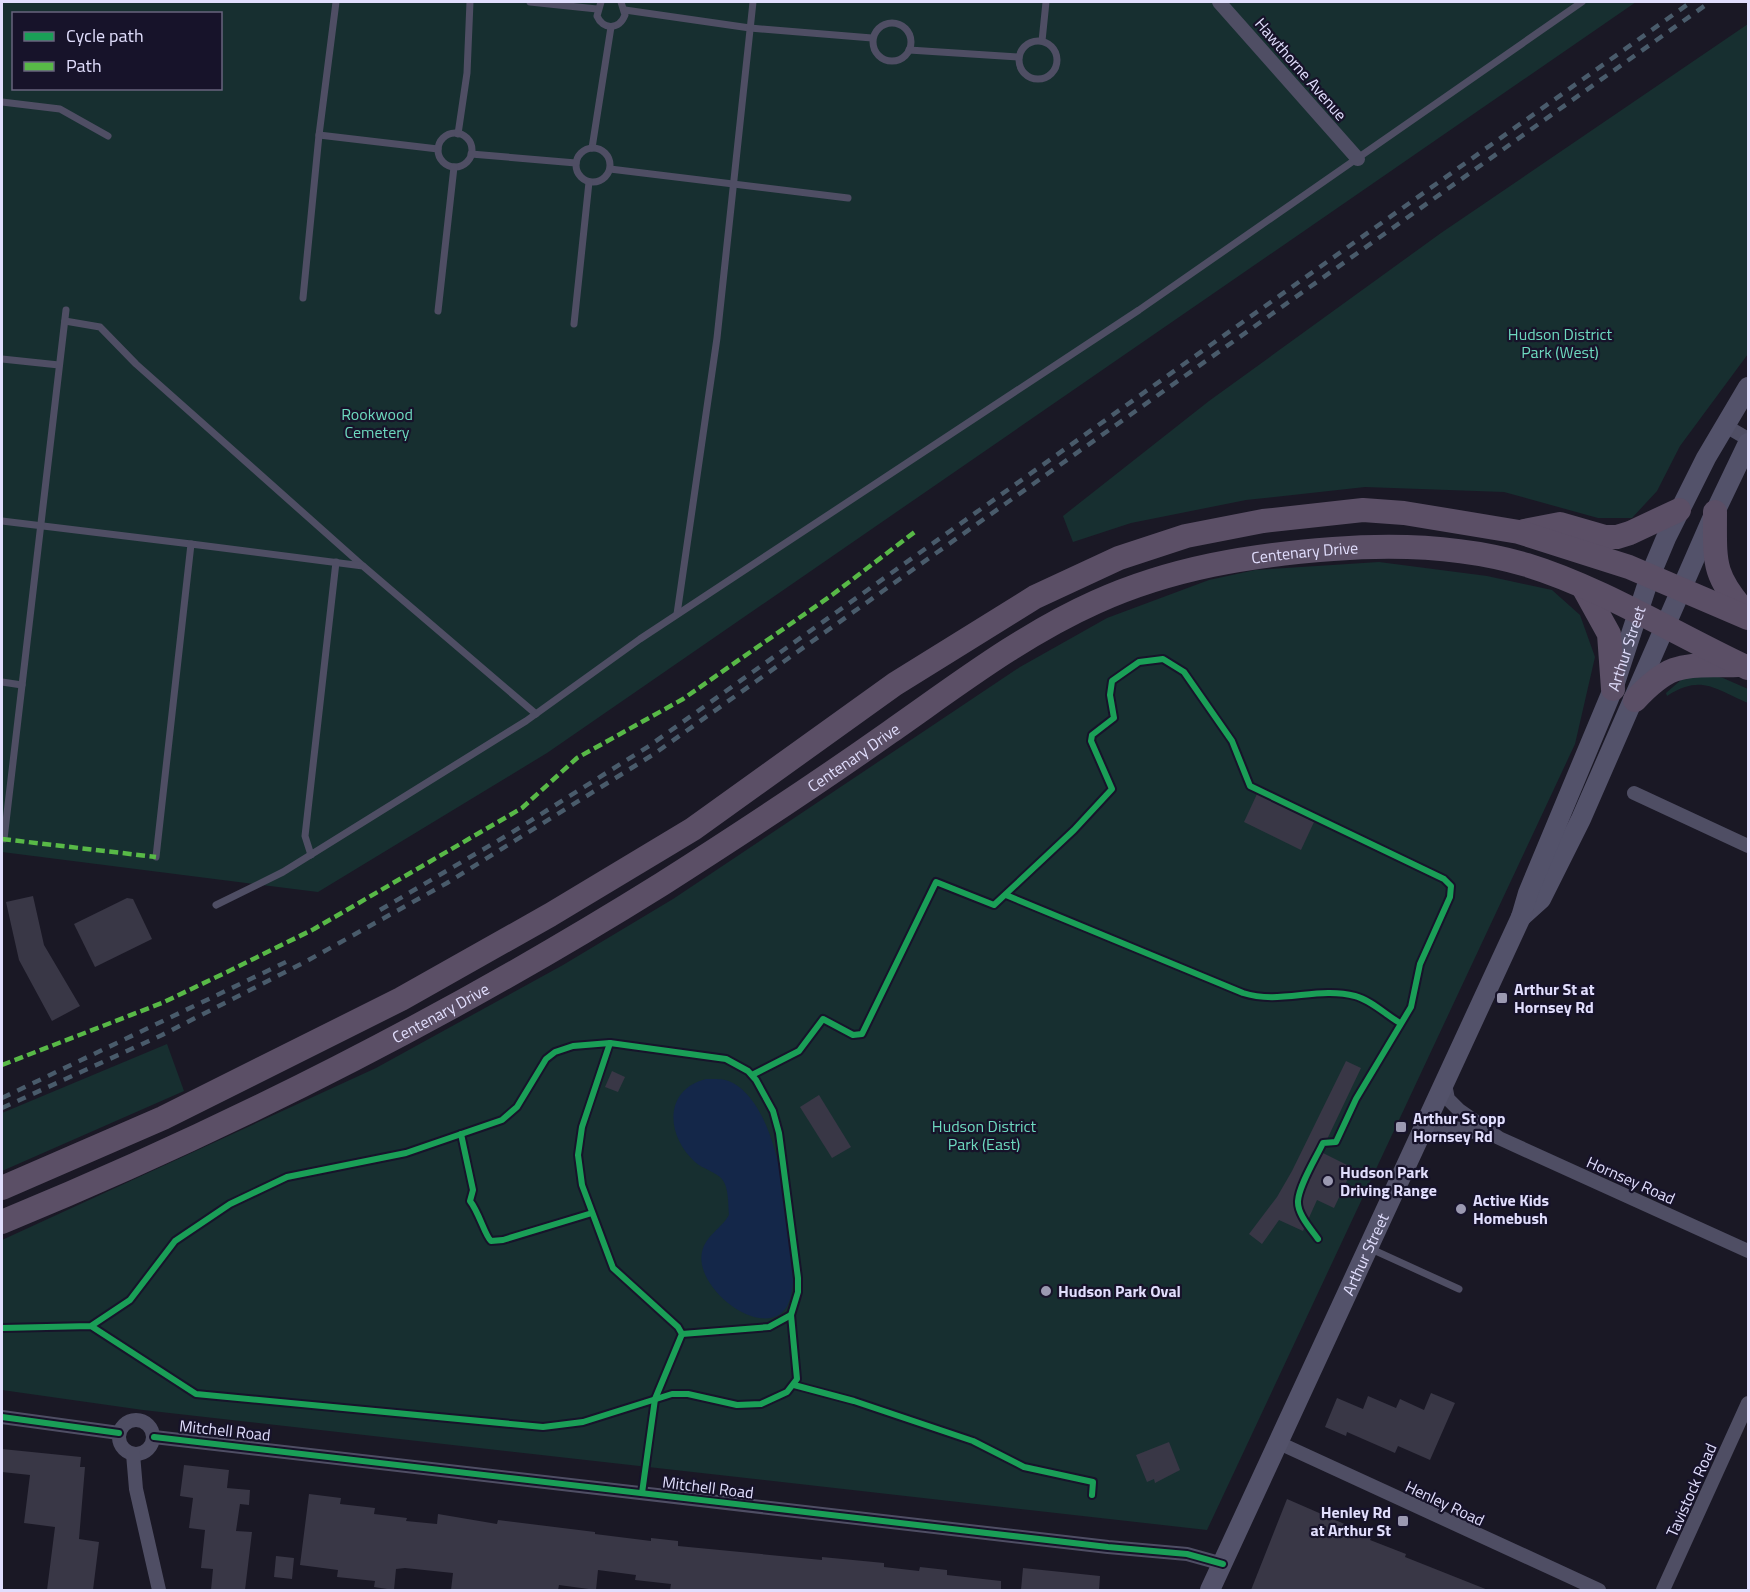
<svg xmlns="http://www.w3.org/2000/svg" width="1750" height="1592" viewBox="0 0 1750 1592" font-family="'Titillium Web',sans-serif">
<style>
.green{fill:#172f30;fill-rule:evenodd}
.water{fill:#142749}
.building{fill:#393746}
.lines{fill:none;stroke-linecap:round;stroke-linejoin:round}
.service{stroke:#4f4e64;stroke-width:7}
.minor{stroke:#4f4e64;stroke-width:14}
.secondary{stroke:#53526a;stroke-width:20}
.trunk{stroke:#5b4f66;stroke-width:24}
.rail{stroke:#495b6b;stroke-width:4.5;stroke-dasharray:9 8;stroke-linecap:butt}
.quiet{stroke:#58b947;stroke-width:4.5;stroke-dasharray:9 4.5;stroke-linecap:butt}
.cycleway-casing{stroke:#17132a;stroke-width:10}
.cycleway{stroke:#1a9f57;stroke-width:6}
.poi-dot{fill:#9b99b1;stroke:#17132a;stroke-width:2}
.labels{text-anchor:middle;stroke-width:4.5;stroke-linejoin:round;paint-order:stroke}
.street-label{font-size:16px;fill:#e1defd;stroke:#17132a}
.park-label{font-size:16px;fill:#6dd9bf;stroke:#17132a}
.poi-label{font-size:16px;font-weight:bold;fill:#e1defd;stroke:#17132a;text-anchor:start}
</style>
<rect width="100%" height="100%" fill="#1a1825"/>
<!-- green -->
<g class="green">
<path d="M2 2H1636L547 753 318 892 2 852ZM14 14H220V88H14Z"/>
<path d="M1748 24V354L1680 446 1657 491 1632 518H1598L1504 492 1365 487 1246 500 1131 523 1073 542 1063 516 1209 401 1441 233Z"/>
<path d="M1379 562 1487 576 1552 590 1580 615 1595 657 1575 744 1207 1530 143 1410 2 1390V1240L376 1068 563 965 673 899 1020 667 1107 618 1209 580 1255 570Z"/>
<path d="M1702 673 1723 678 1748 689V703C1714 689 1702 674 1667 696L1666 693 1681 680Z"/>
<path d="M167 1044 184 1091 2 1171V1113Z"/>
</g>
<!-- water -->
<path class="water" d="M706 1079C715 1079 725 1078 733 1083 783 1111 790 1230 793 1282 792 1291 791 1300 786 1308 763 1341 694 1289 702 1252 706 1235 721 1229 729 1215 728 1205 729 1187 722 1179 716 1172 703 1169 695 1162 666 1136 663 1090 706 1079Z"/>
<!-- building -->
<g class="building">
<path d="M1257 794 1314 822 1301 850 1244 822Z"/>
<path d="M33 896 44 945 80 1006 52 1021 19 960 6 902Z"/>
<path d="M127 898 133 899 152 939 95 967 74 924Z"/>
<path d="M1346 1061 1361 1068 1321 1152 1353 1168 1334 1208 1317 1200 1303 1231 1279 1220 1262 1244 1249 1234 1277 1197 1292 1171Z"/>
<path d="M612 1071 625 1077 618 1092 605 1087Z"/>
<path d="M819 1095 851 1147 832 1158 800 1107Z"/>
<path d="M1431 1393 1455 1403 1430 1460 1398 1446 1395 1453 1347 1432 1346 1436 1325 1427 1337 1398 1363 1409 1368 1396 1396 1408 1400 1399 1424 1410Z"/>
<path d="M1169 1442 1180 1470 1155 1483 1154 1479 1147 1482 1136 1455Z"/>
<path d="M2 1449 81 1457 80 1467H85L79 1539 99 1542 93 1590H47L55 1527 24 1523 30 1475 2 1472Z"/>
<path d="M184 1465 229 1470 227 1488 250 1490 249 1505 240 1504 236 1531 252 1532 245 1590H211L213 1569 201 1568 205 1530 189 1528 193 1498 180 1496Z"/>
<path d="M309 1494 341 1498 340 1504 375 1508 374 1514 407 1518 406 1521 437 1524 438 1514 497 1524 498 1520 595 1532V1534L651 1541V1538L678 1541V1546L822 1560V1557L884 1563V1567L919 1571 920 1567 947 1570V1575L1001 1581V1590H670L671 1584 635 1580 636 1575 598 1570 596 1590 559 1585 558 1590H451L453 1573 405 1568 396 1569 394 1590 374 1587 375 1581 337 1577 338 1570 300 1565Z"/>
<path d="M1287 1499 1372 1536 1370 1540 1406 1554 1405 1557 1488 1590H1251Z"/>
<path d="M276 1556 294 1558 292 1579 274 1577Z"/>
<path d="M1023 1568 1100 1576 1099 1590H1021Z"/>
</g>
<g class="lines">
<!-- service -->
<g class="service">
<path d="M336 2 319 135 438 149"/>
<path d="M530 2 597 9"/>
<path d="M601 2 597 16C603 30 619 30 625 15L621 2"/>
<path d="M625 10 750 28 872 38"/>
<circle cx="892" cy="42" r="19"/>
<circle cx="1038" cy="60" r="19"/>
<path d="M1042 41 1046 2"/>
<path d="M909 50 1019 57"/>
<path d="M2 102 60 109 108 136"/>
<circle cx="455" cy="150" r="17"/>
<path d="M458 134 467 73 470 2"/>
<path d="M592 148 611 27"/>
<circle cx="593" cy="165" r="17"/>
<path d="M471 154 576 163"/>
<path d="M610 169 848 198"/>
<path d="M303 298 319 135"/>
<path d="M438 311 454 167"/>
<path d="M65 321 100 327 136 364 363 566"/>
<path d="M574 324 589 182"/>
<path d="M2 359 59 365"/>
<path d="M2 521 191 544"/>
<path d="M677 614 717 338 753 2"/>
<path d="M2 682 22 685"/>
<path d="M4 839 66 310"/>
<path d="M311 855 305 836 336 562"/>
<path d="M156 857 191 544 363 566 536 714"/>
<path d="M216 905 283 872 526 721 640 639 1139 310 1582 2"/>
<path d="M1369 1248 1459 1289"/>
</g>
<!-- minor -->
<g class="minor">
<path d="M1219 2 1358 159"/>
<path d="M1724 425 1748 439"/>
<path d="M1634 793 1748 846"/>
<path d="M1445 1084 1448 1099 1459 1110 1499 1138 1748 1251"/>
<path d="M1424 1130 1451 1127 1491 1136"/>
<path d="M2 1417 119 1433"/>
<circle cx="136" cy="1437" r="17"/>
<path d="M154 1437 1108 1547 1187 1554 1223 1564"/>
<path d="M1279 1443 1599 1590"/>
<path d="M133 1454 136 1489 159 1590"/>
<path d="M1663 1590 1748 1403"/>
</g>
<!-- secondary -->
<g class="secondary">
<path d="M1521 917 1541 899 1581 819 1715 512 1748 443"/>
<path id="s1" d="M1210 1590 1521 917 1528 893 1613 689 1650 576 1666 538 1706 458 1748 387"/>
</g>
<!-- trunk -->
<g class="trunk">
<path d="M1715 512C1715 563 1712 575 1747 614"/>
<path d="M1524 531 1560 524 1605 537H1617L1630 533 1679 510"/>
<path d="M1583 587 1609 634 1613 689"/>
<path d="M1635 700C1674 658 1686 667 1738 665"/>
<path d="M2 1188 163 1118 401 999 550 915 693 829 895 684 1035 597 1119 558 1186 536 1263 521 1363 510 1404 513 1519 532 1629 567 1748 618"/>
<path id="s2" d="M2 1222C230 1128 452 1015 662 884 739 835 815 785 890 732 956 686 1022 635 1096 602 1171 568 1251 555 1333 549 1396 544 1466 547 1527 565 1602 588 1677 635 1748 668"/>
</g>
<!-- rail -->
<g class="rail">
<path d="M380 910 511 833 649 746 1691 2"/>
<path d="M2 1098 286 962"/>
<path d="M2 1108 162 1035 305 962 447 883 654 754 1710 2"/>
</g>
<!-- quiet -->
<g class="quiet">
<path d="M2 839 156 857"/>
<path d="M2 1065 162 1003 229 971 314 929 522 808 577 758 683 699 832 595 916 531"/>
</g>
<!-- cycleway casing -->
<g class="cycleway-casing">
<g id="cycleway">
<path d="M1006 895 1243 993C1280 1005 1318 986 1355 996 1371 1000 1386 1015 1400 1023"/>
<path d="M610 1043 582 1127 578 1155 582 1185 613 1268 678 1327 682 1334 655 1399 642 1493"/>
<path d="M752 1075 799 1051 823 1019 853 1035 862 1034 936 882 994 905 1074 830 1112 789 1091 741 1092 735 1114 718 1110 695 1112 681 1139 662 1163 659 1184 672 1232 741 1250 786 1444 879 1451 886 1450 897 1420 964 1411 1007 1356 1099 1336 1142 1323 1143C1316 1158 1299 1185 1298 1201 1297 1214 1311 1229 1318 1239"/>
<path d="M461 1134 473 1190 470 1201C479 1212 485 1236 491 1241L503 1240 592 1213"/>
<path d="M2 1328 91 1326 130 1300 175 1241 230 1204 287 1177 406 1153 502 1120 517 1107 546 1059 555 1052 573 1046 610 1043 726 1059 748 1071 756 1080 773 1111 779 1133 798 1278V1292L791 1315 797 1379 787 1392 761 1404 737 1405 688 1394H672L583 1422 543 1427 196 1394 91 1326"/>
<path d="M682 1334 769 1327 791 1315"/>
<path d="M794 1385 854 1401 973 1441 1024 1467 1093 1482 1092 1495"/>
<path d="M2 1417 119 1433"/>
<path d="M154 1437 1108 1547 1187 1554 1223 1564"/>
</g>
</g>
<!-- cycleway -->
<use href="#cycleway" class="cycleway"/>
</g>
<!-- markers -->
<g class="poi-dot">
<rect x="1496" y="992" width="12" height="12" rx="3"/>
<rect x="1395" y="1121" width="12" height="12" rx="3"/>
<circle cx="1328" cy="1181" r="6"/>
<circle cx="1461" cy="1209" r="6"/>
<circle cx="1046" cy="1291" r="6"/>
<rect x="1397" y="1515" width="12" height="12" rx="3"/>
</g>
<g class="labels">
<!-- street labels -->
<g class="street-label">
<text transform="translate(1301 69) rotate(49)" y="6">Hawthorne Avenue</text>
<text dy="6" stroke="none"><textPath href="#s2" startOffset="1476">Centenary Drive</textPath></text>
<text dy="6" stroke="none"><textPath href="#s1" startOffset="1030">Arthur Street</textPath></text>
<text dy="6" stroke="none"><textPath href="#s2" startOffset="972">Centenary Drive</textPath></text>
<text dy="6" stroke="none"><textPath href="#s2" startOffset="486">Centenary Drive</textPath></text>
<text transform="translate(1631 1180) rotate(24)" y="6">Hornsey Road</text>
<text dy="6" stroke="none"><textPath href="#s1" startOffset="370">Arthur Street</textPath></text>
<text transform="translate(225 1430) rotate(6)" y="6">Mitchell Road</text>
<text transform="translate(708 1487) rotate(7)" y="6">Mitchell Road</text>
<text transform="translate(1691 1490) rotate(-66)" y="6">Tavistock Road</text>
<text transform="translate(1445 1503) rotate(25)" y="6">Henley Road</text>
</g>
<!-- park labels -->
<g class="park-label">
<text x="1560" y="340">Hudson District<tspan x="1560" dy="18">Park (West)</tspan></text>
<text x="377" y="420">Rookwood<tspan x="377" dy="18">Cemetery</tspan></text>
<text x="984" y="1132">Hudson District<tspan x="984" dy="18">Park (East)</tspan></text>
</g>
<!-- poi labels -->
<g class="poi-label">
<text x="1514" y="995">Arthur St at<tspan x="1514" dy="18">Hornsey Rd</tspan></text>
<text x="1413" y="1124">Arthur St opp<tspan x="1413" dy="18">Hornsey Rd</tspan></text>
<text x="1340" y="1178">Hudson Park<tspan x="1340" dy="18">Driving Range</tspan></text>
<text x="1473" y="1206">Active Kids<tspan x="1473" dy="18">Homebush</tspan></text>
<text x="1058" y="1297">Hudson Park Oval</text>
<text x="1391" y="1518" text-anchor="end">Henley Rd<tspan x="1391" dy="18">at Arthur St</tspan></text>
</g>
</g>
<!-- border -->
<rect width="1750" height="1592" fill="none" stroke="#e1defd" stroke-width="6"/>
<!-- legend -->
<rect x="12" y="12" width="210" height="78" fill="#17132a" stroke="#68647e" stroke-width="1.5"/>
<rect x="24" y="32" width="30" height="9" fill="#1a9f57" stroke="#68647e" stroke-width="1.5"/>
<text x="66" y="42" font-size="18" fill="#e1defd">Cycle path</text>
<rect x="24" y="62" width="30" height="9" fill="#58b947" stroke="#68647e" stroke-width="1.5"/>
<text x="66" y="72" font-size="18" fill="#e1defd">Path</text>
</svg>
